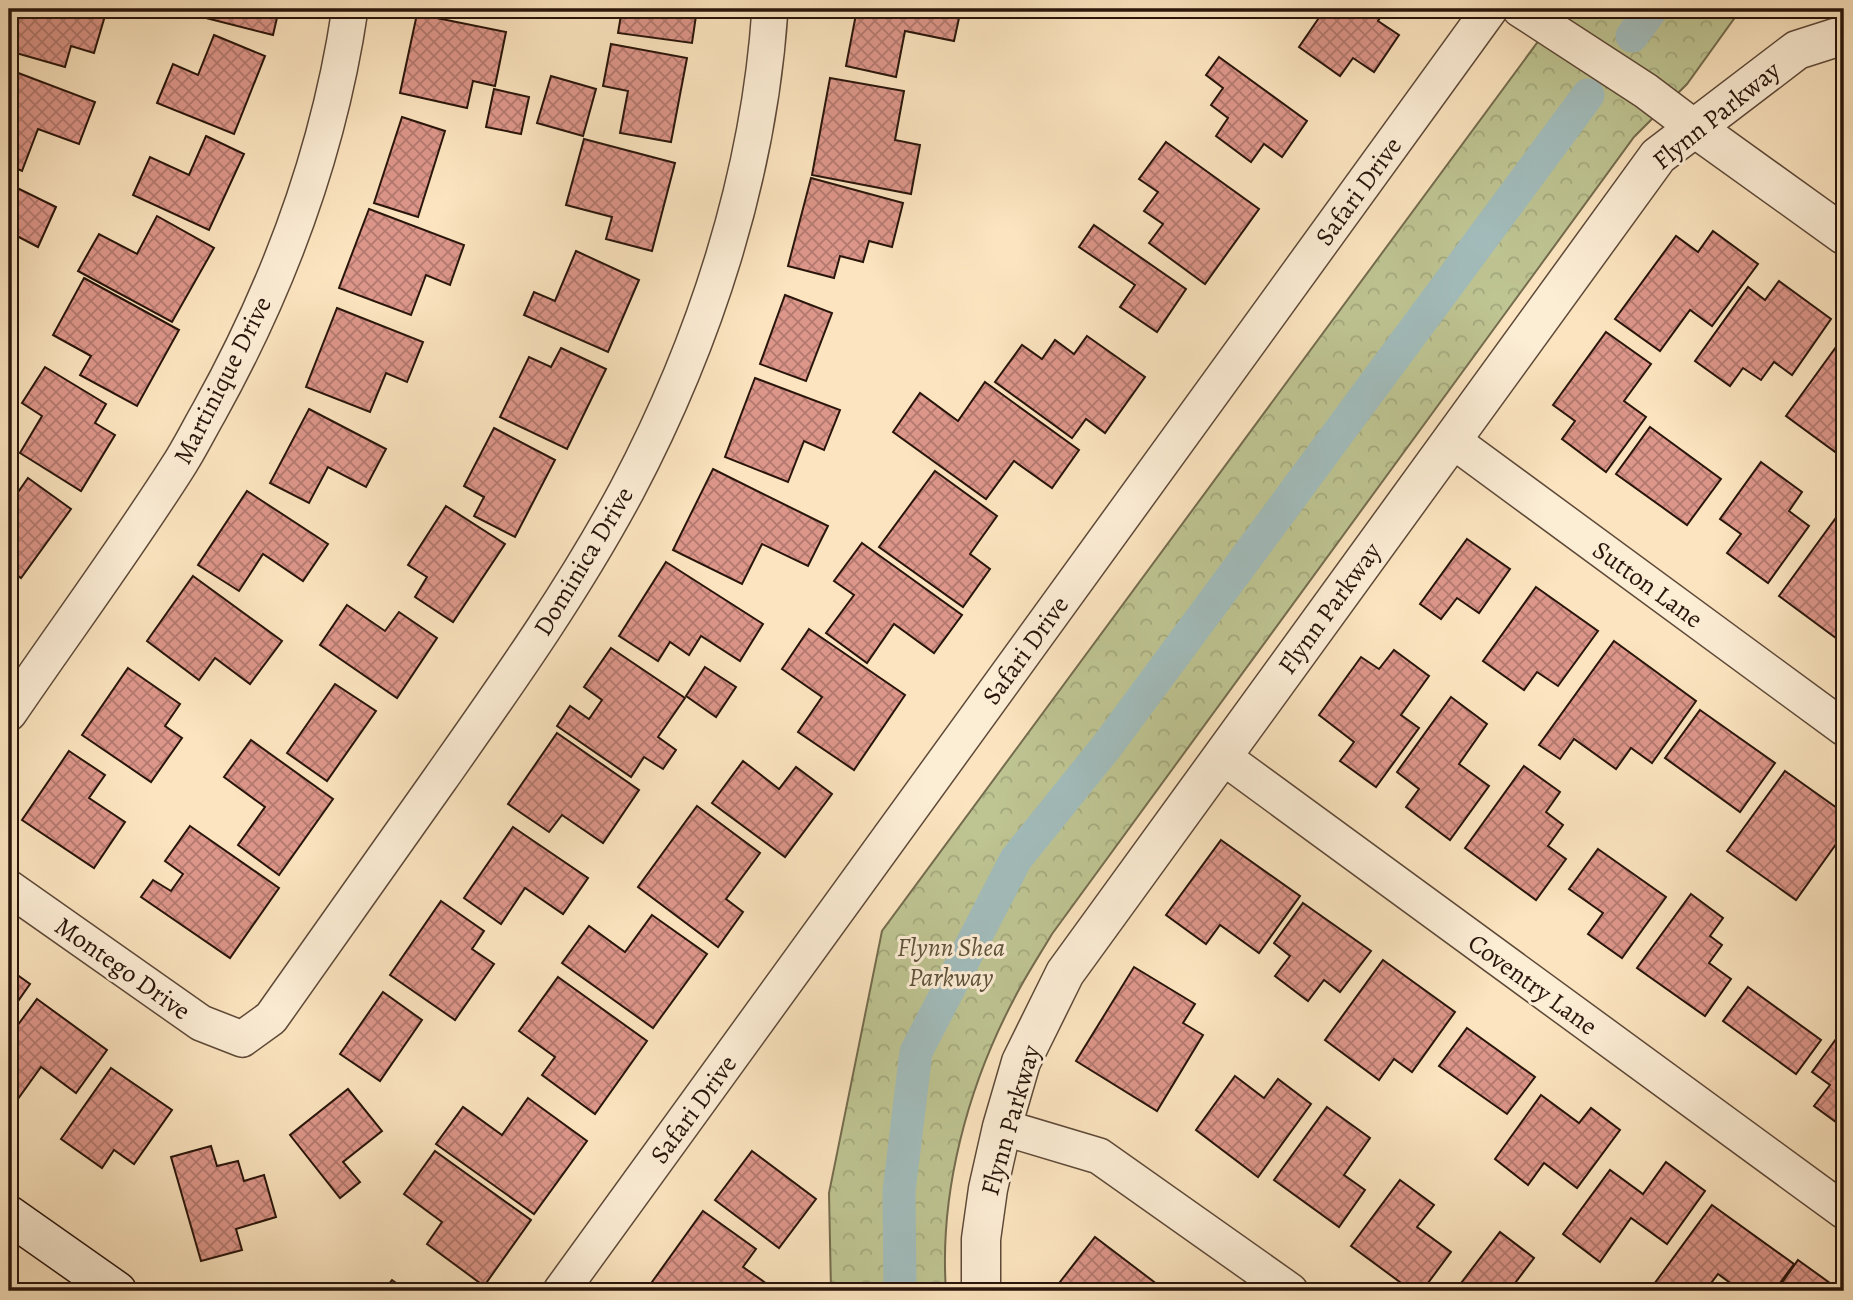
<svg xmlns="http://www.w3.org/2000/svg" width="1853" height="1300" viewBox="0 0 1853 1300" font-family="Alegreya,serif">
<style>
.park{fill:url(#park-crowns);stroke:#746c4e;stroke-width:2}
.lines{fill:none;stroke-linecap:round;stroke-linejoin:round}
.canal{stroke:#a2bcbb;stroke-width:33}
.building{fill:url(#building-cross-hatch);stroke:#29150b;stroke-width:2}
.minor-casing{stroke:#5e4938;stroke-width:38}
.tertiary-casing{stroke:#5e4938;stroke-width:41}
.secondary-casing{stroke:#29150b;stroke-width:41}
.minor{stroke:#fcedd5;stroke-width:35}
.tertiary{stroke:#fcedd5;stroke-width:38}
.secondary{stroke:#fcedd5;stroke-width:38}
.labels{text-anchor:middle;stroke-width:6;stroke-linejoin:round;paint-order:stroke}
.street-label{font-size:26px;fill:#29150b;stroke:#fcedd5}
.park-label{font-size:26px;font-style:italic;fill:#5d523a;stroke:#fcedd5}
</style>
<defs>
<pattern id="park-crowns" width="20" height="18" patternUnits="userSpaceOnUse" patternTransform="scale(1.75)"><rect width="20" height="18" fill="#bec492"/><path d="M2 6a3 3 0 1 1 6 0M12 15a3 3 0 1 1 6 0" fill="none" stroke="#a3a87d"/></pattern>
<pattern id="building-cross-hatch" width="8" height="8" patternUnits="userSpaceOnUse" patternTransform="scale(1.75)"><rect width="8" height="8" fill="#dd968a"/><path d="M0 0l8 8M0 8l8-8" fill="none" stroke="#b3796f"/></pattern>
</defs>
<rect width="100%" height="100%" fill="#fbe4bf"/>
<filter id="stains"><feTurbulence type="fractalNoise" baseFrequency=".00286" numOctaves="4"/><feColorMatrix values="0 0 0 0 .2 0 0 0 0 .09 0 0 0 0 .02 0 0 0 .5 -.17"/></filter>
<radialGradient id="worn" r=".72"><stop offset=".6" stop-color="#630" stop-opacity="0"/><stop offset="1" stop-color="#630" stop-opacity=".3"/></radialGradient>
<!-- park -->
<path class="park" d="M1562 9H1741L1687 84 1634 137 1052 934C1039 956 1025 977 1014 999 968 1086 939 1192 946 1291H831L829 1193 882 931Z"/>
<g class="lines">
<!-- canal -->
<g class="canal">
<path d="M1632 36 1652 9"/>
<path d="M900 1291 899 1191 916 1052 1016 859 1107 746 1588 95"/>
</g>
</g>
<!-- building -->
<g class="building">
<path d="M9 9H107L94 53 71 46 65 67 9 51Z"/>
<path d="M204 9H279L273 35 202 17Z"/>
<path d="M622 9H697L692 43 618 33Z"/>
<path d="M857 9H961L954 41 905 31 896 77 846 66Z"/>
<path d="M1325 9H1386L1378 21 1399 35 1374 72 1353 58 1340 76 1299 47Z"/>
<path d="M417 14 506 32 495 86 473 81 467 108 400 93Z"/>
<path d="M214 35 265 56 234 134 157 103 173 64 198 75Z"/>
<path d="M611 44 687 58 671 142 620 133 628 91 603 86Z"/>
<path d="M1219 57 1307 121 1282 157 1264 144 1251 162 1216 136 1228 118 1211 105 1223 88 1206 75Z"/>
<path d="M13 71 95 102 79 144 38 129 22 171 9 165V81Z"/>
<path d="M551 76 596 89 583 136 537 123Z"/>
<path d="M830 78 904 91 895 140 920 145 911 194 812 175Z"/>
<path d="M494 89 529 97 521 134 486 127Z"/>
<path d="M402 117 445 131 418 217 374 203Z"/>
<path d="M206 136 244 154 209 230 133 195 150 157 189 175Z"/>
<path d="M584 139 675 163 652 251 606 239 612 217 566 205Z"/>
<path d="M1166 142 1259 209 1205 284 1149 243 1163 224 1144 211 1158 192 1139 179Z"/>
<path d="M811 178 903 203 892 247 869 241 863 262 840 256 834 278 788 266Z"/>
<path d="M9 184 56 207 38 247 15 235 9 249Z"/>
<path d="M369 209 464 245 450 285 426 275 411 315 339 288Z"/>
<path d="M157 216 214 248 172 322 78 271 99 234 137 254Z"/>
<path d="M1094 225 1186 289 1157 332 1120 307 1135 285 1079 247Z"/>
<path d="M1713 231 1758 264 1712 326 1690 310 1660 351 1615 319 1676 236 1698 252Z"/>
<path d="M576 251 639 280 608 352 524 315 534 292 555 301Z"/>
<path d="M84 278 179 330 137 406 80 375 91 356 53 335Z"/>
<path d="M1779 281 1831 319 1792 375 1774 362 1761 380 1743 368 1730 386 1695 361 1748 287 1765 300Z"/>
<path d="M785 295 832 313 806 381 760 364Z"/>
<path d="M337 308 423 342 407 382 386 373 370 412 306 387Z"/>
<path d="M1606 332 1651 364 1624 401 1646 417 1606 472 1562 439 1575 421 1553 405Z"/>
<path d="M1087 336 1145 377 1105 433 1086 419 1072 438 995 382 1022 345 1042 359 1055 340 1074 354Z"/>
<path d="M1844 336V446L1838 454 1786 416Z"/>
<path d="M561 348 606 369 567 449 500 417 529 357 551 367Z"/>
<path d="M45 367 106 404 95 423 115 435 81 491 20 453 42 416 22 403Z"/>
<path d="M755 378 840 410 824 450 804 441 788 482 725 457Z"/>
<path d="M985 382 1079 450 1052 488 1014 461 986 499 893 432 920 393 958 421Z"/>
<path d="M309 409 386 449 366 487 328 467 309 503 270 483Z"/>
<path d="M1650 427 1721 479 1687 525 1616 474Z"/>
<path d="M494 428 555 460 515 537 474 516 484 497 464 486Z"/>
<path d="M1761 462 1802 492 1789 511 1809 526 1768 583 1727 553 1741 534 1720 519Z"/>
<path d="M713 469 828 526 808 566 762 544 742 584 673 550Z"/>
<path d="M935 471 997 516 970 554 990 569 963 607 879 547Z"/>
<path d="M28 478 71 509 21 578 9 569V505Z"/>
<path d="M247 491 328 544 303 581 263 554 239 591 198 565Z"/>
<path d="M446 506 505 544 453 622 415 597 427 577 408 565Z"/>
<path d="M1838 515 1844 520V644L1779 596Z"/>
<path d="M1467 539 1510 569 1479 613 1457 598 1441 619 1420 604Z"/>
<path d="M862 543 962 615 934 653 894 624 867 663 826 633 854 595 834 581Z"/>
<path d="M666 562 763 624 740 661 701 636 689 655 670 642 658 661 619 636Z"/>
<path d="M193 576 282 641 250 684 215 658 199 680 147 641Z"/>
<path d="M1536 587 1598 631 1558 686 1537 672 1524 690 1483 661Z"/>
<path d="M347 605 385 631 399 612 437 638 397 698 320 645Z"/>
<path d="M809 629 905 695 854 770 798 732 822 697 782 669Z"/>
<path d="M1614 641 1696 701 1652 763 1631 748 1616 769 1574 739 1560 759 1539 745Z"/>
<path d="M611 648 685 698 658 737 676 750 663 769 644 757 631 777 557 726 570 706 589 719 602 700 584 687Z"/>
<path d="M1394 650 1429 676 1401 715 1419 728 1376 787 1340 761 1354 742 1319 715 1361 657 1379 669Z"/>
<path d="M705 667 736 687 716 717 686 696Z"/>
<path d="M128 668 180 704 165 726 182 738 151 782 82 735Z"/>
<path d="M335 684 376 711 327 781 287 753Z"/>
<path d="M1451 697 1487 724 1459 764 1489 786 1450 840 1406 807 1419 789 1397 772Z"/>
<path d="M1700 710 1775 763 1740 812 1665 758Z"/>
<path d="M557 733 639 790 603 843 562 815 549 832 508 804Z"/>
<path d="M251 740 333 799 279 875 238 845 265 807 224 777Z"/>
<path d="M69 751 105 775 89 798 125 822 94 868 22 820Z"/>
<path d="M743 761 779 789 796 767 832 794 785 857 712 803Z"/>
<path d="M1524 766 1560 792 1546 812 1563 825 1548 846 1566 859 1536 900 1465 848Z"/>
<path d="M1785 771 1844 813V833L1796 900 1727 851Z"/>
<path d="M697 806 760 853 726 899 743 912 718 947 638 887Z"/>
<path d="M190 826 279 888 230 958 141 897 153 880 171 891 183 874 165 861Z"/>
<path d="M513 827 588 878 563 914 525 888 501 924 464 898Z"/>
<path d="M1221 840 1300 896 1259 953 1220 925 1206 944 1166 915Z"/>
<path d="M1598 849 1666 897 1622 958 1588 934 1603 913 1569 889Z"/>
<path d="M1691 894 1723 918 1710 936 1722 945 1709 963 1731 979 1705 1016 1637 968Z"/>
<path d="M441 901 484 931 472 949 494 964 455 1020 390 975Z"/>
<path d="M1303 903 1371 951 1340 992 1324 980 1308 1001 1275 976 1290 956 1274 943Z"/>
<path d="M652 915 707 954 653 1028 562 963 589 926 625 952Z"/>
<path d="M1383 960 1455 1012 1412 1072 1394 1059 1379 1080 1325 1040Z"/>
<path d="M1134 967 1195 1004 1183 1023 1203 1035 1157 1111 1076 1061Z"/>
<path d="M9 969 30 984 9 1014Z"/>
<path d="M558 977 647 1041 595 1114 542 1075 555 1057 519 1031Z"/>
<path d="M1748 987 1821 1040 1796 1074 1723 1021Z"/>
<path d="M383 992 422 1020 380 1081 340 1054Z"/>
<path d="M37 999 107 1050 76 1093 41 1067 10 1110 9 1037Z"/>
<path d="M1467 1028 1535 1077 1507 1114 1439 1066Z"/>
<path d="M1844 1028V1128L1814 1106 1830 1085 1812 1072Z"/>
<path d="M111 1068 172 1110 134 1164 114 1150 102 1168 61 1139Z"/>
<path d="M1235 1076 1264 1098 1278 1079 1311 1104 1258 1177 1196 1130Z"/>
<path d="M348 1089 382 1131 343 1162 360 1182 340 1198 290 1135Z"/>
<path d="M1541 1095 1579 1123 1591 1108 1620 1130 1577 1188 1544 1163 1528 1185 1495 1159Z"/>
<path d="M528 1098 587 1141 534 1214 436 1144 463 1107 502 1135Z"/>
<path d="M1327 1107 1370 1138 1344 1175 1365 1190 1339 1227 1274 1180Z"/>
<path d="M211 1146 217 1166 238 1161 244 1181 264 1175 276 1217 236 1229 242 1250 201 1261 171 1157Z"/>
<path d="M435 1151 531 1220 484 1286 427 1244 442 1222 404 1194Z"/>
<path d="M752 1151 816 1199 779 1248 715 1200Z"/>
<path d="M1666 1162 1705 1191 1667 1244 1631 1218 1600 1262 1563 1234 1610 1170 1643 1194Z"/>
<path d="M1400 1180 1434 1205 1417 1227 1451 1252 1422 1291H1412L1351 1246Z"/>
<path d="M1712 1205 1794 1264 1774 1291H1754L1747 1285 1741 1291 1718 1274 1705 1291H1649Z"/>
<path d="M703 1211 756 1249 743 1267 777 1291H665L652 1282Z"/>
<path d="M1500 1232 1534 1258 1509 1291H1455Z"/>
<path d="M1095 1237 1166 1291H1053Z"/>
<path d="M1798 1260 1841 1291H1776Z"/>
<path d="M392 1280 407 1291H383Z"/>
</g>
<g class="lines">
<!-- minor casing -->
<g class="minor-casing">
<g id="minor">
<path d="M1520 9 1646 91 1695 128"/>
<path d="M1452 440 1844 728"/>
<path d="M9 713C65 631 124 551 177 468 189 450 198 431 209 412 278 288 329 151 350 9"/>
<path d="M1222 756 1844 1211"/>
<path d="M9 888 201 1023 242 1039 271 1018C327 938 384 859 440 779 506 685 573 591 627 490 705 342 759 176 770 9"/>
<path d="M1002 1127 1099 1156 1290 1291"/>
<path d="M561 1291 1490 9"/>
</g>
</g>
<!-- tertiary casing -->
<g class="tertiary-casing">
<g id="tertiary">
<path d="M1695 128 1844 235"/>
<path d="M981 1291V1239L988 1189 1002 1127 1021 1062 1065 973 1658 156 1797 50 1844 35"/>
</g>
</g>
<!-- secondary casing -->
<g class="secondary-casing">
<path id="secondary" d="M9 1215 117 1291"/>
</g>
<!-- minor -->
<use href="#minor" class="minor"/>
<!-- tertiary -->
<use href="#tertiary" class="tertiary"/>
<!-- secondary -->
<use href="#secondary" class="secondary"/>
</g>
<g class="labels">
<!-- street labels -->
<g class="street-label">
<text transform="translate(1716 115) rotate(-39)" y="9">Flynn Parkway</text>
<text transform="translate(1358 191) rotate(-54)" y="9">Safari Drive</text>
<text transform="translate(222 380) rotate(-63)" y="9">Martinique Drive</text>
<text transform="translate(583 561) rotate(-59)" y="9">Dominica Drive</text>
<text transform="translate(1648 584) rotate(36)" y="9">Sutton Lane</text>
<text transform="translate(1329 608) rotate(-54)" y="9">Flynn Parkway</text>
<text transform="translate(1025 650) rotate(-54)" y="9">Safari Drive</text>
<text transform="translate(123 968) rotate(35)" y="9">Montego Drive</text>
<text transform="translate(1533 984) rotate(36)" y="9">Coventry Lane</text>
<text transform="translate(693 1109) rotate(-54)" y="9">Safari Drive</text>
<text transform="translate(1010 1120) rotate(-74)" y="9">Flynn Parkway</text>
</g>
<!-- park labels -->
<g class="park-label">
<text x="951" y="956">Flynn Shea<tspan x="951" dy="30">Parkway</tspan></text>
</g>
</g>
<!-- margin -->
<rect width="1853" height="1300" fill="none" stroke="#fbe4bf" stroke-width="35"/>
<rect x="10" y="10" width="1832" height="1279" fill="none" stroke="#29150b" stroke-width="3.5"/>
<rect x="18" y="18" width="1818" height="1265" fill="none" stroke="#29150b" stroke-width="2"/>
<rect width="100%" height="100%" filter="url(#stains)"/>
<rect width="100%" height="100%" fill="url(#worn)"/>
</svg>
